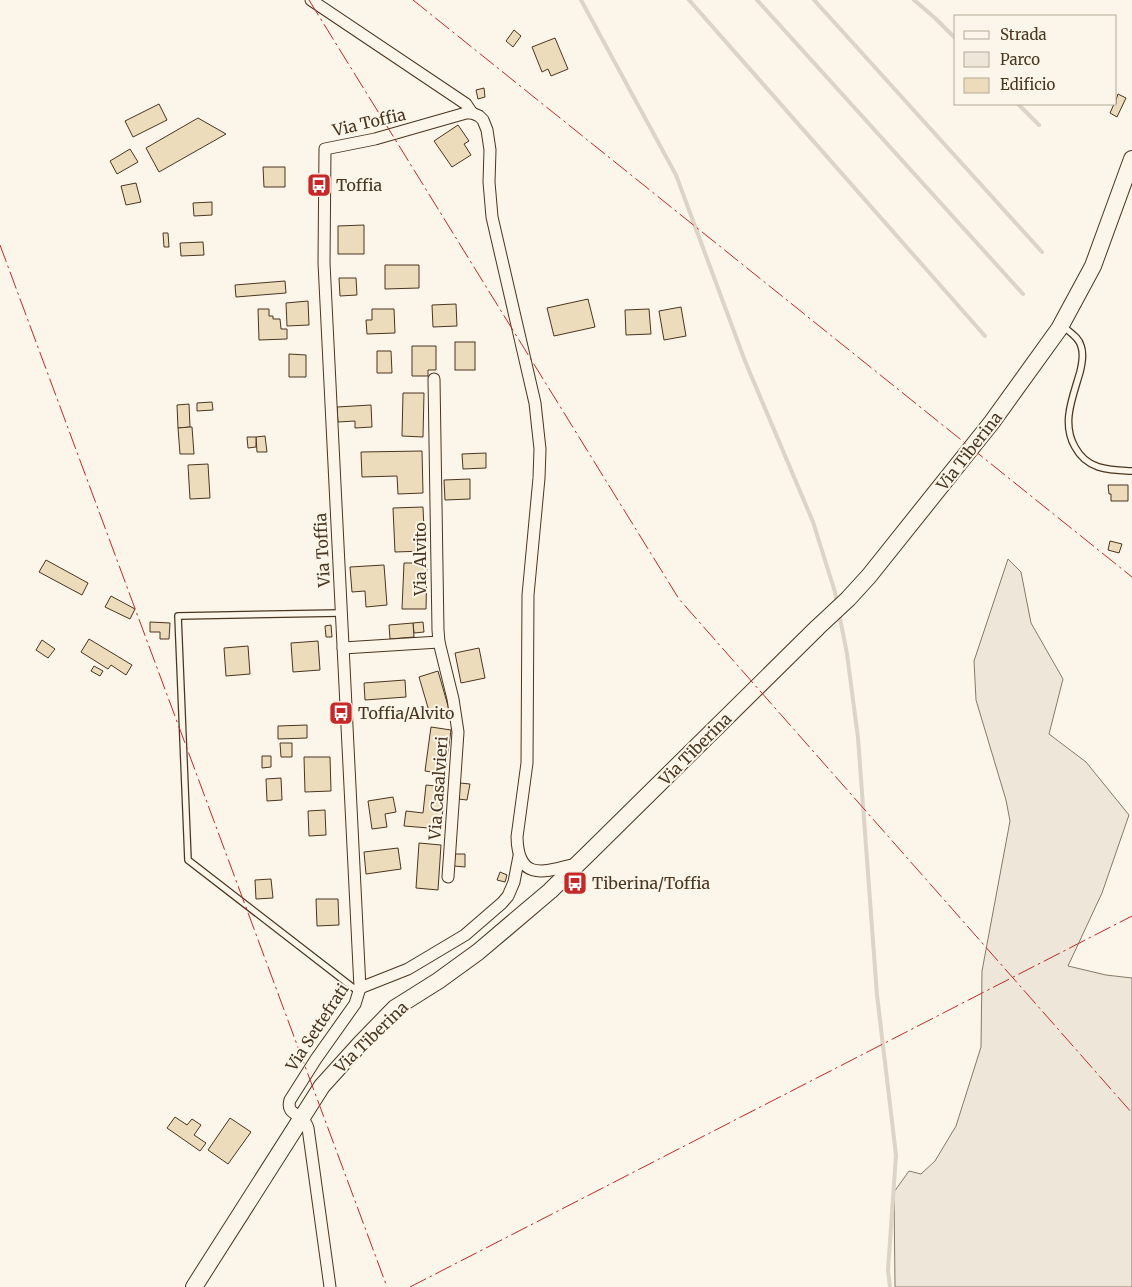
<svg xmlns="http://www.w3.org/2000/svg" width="1132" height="1287" viewBox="0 0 1132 1287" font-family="Merriweather,serif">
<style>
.green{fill:#ede6d9;stroke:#887966}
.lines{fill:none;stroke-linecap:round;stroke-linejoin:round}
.stream{stroke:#dcd4c6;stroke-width:4}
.building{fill:#ecdcbc;stroke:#4a3520}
.lane-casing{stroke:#4a3520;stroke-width:8}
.street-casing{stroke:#4a3520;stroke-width:13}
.secondary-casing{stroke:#4a3520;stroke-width:18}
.lane{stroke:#fbf6e9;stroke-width:5.5}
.street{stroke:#fbf6e9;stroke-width:11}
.secondary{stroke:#fbf6e9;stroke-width:16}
.power{stroke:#c62828;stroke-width:1;stroke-dasharray:18 4 2.5 4;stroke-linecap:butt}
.labels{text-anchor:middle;stroke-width:4;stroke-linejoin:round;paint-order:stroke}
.street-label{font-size:16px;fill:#4a3520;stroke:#fbf6e9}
.poi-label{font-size:16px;fill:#4a3520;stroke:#fbf6e9;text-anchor:start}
</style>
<rect width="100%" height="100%" fill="#fbf6e9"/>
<!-- green -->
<path class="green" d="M1008 559 1021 572 1031 623 1063 679 1049 734 1086 762 1129 815 1102 893 1068 966 1106 975 1132 978V1287H895L894 1192 909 1171 921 1174 935 1161 956 1126 981 1047 982 971 1010 821 1006 800 976 700 974 661Z"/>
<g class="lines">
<!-- stream -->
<g class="stream">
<path d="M581 0 676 175 745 361 813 522 835 592 837 604"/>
<path d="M689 0 985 336"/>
<path d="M757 0 1023 294"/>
<path d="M814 0 1042 252"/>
<path d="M914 0 935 18 956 39"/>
<path d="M1018 104 1039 125"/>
<path d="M839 613 847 654 858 738 877 995 896 1155 888 1270 890 1287"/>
</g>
</g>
<!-- building -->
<g class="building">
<path d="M514 30 521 36 513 47 506 41Z"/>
<path d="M555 38 568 69 551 76 548 69 542 72 532 47Z"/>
<path d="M484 88 485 97 478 99 476 90Z"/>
<path d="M1118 94 1126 98 1117 117 1110 113 1114 104H1116V100Z"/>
<path d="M159 104 167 120 133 137 125 121Z"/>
<path d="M198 118 226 134 159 172 146 148Z"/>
<path d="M458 125 469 141 464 144 471 155 452 167 434 141Z"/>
<path d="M130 149 138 162 117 174 110 161Z"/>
<path d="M263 167H285V187H264Z"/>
<path d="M136 183 141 202 126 205 121 186Z"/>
<path d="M212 202V215L194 216 193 203Z"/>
<path d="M364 225V254H338V226Z"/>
<path d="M163 233H168L169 247H164Z"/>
<path d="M203 242 204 255 181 256 180 243Z"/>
<path d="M385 265H419V288L385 289Z"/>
<path d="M339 278H356L357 295 340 296Z"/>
<path d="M285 281 286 293 236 297 235 285Z"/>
<path d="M588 299 595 327 554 336 547 308Z"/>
<path d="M308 301 309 325 287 326 286 303Z"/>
<path d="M456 304 457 326 433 327 432 305Z"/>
<path d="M681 307 686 336 664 340 659 311Z"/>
<path d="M258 309H269V316H273V319H280L281 329H287V339L259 340Z"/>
<path d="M372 309H394L395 333 367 334 366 320H372Z"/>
<path d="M649 309 651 334 626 335 625 310Z"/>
<rect x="455" y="342" width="20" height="28"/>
<path d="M412 346H436V370H428V376H412Z"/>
<path d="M377 351H391L392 373H377Z"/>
<path d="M289 354 306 355V377H289Z"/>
<path d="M403 393H424L423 437 402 436Z"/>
<path d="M212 402 213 410 197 411V403Z"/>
<path d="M189 404 190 427 178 428 177 405Z"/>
<path d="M371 405 372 427 355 428V421L338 422 337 407Z"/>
<path d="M190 427H192L194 454H180L178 428Z"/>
<path d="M265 436 267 452H257L256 437Z"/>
<path d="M247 437H256V447L248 448Z"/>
<path d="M422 451 423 493 398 494 397 476 362 477 361 452Z"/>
<path d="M486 453V468L463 469 462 454Z"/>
<path d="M208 464 210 498 190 499 188 465Z"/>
<path d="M470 479V499L445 500 444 480Z"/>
<path d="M1108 485H1128V501H1111V494H1109Z"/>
<path d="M423 507 425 551 395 552 393 508Z"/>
<path d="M1110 541 1122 544 1119 553 1108 550Z"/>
<path d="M46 560 88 583 82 595 39 572Z"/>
<path d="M404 563H427L426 609H402Z"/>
<path d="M384 565 387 605 366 607 365 591 352 592 350 567Z"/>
<path d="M111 596 135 609 130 619 105 607Z"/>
<path d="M150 622 170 623 169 639H160V632H150Z"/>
<path d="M423 622 424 632 414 633 413 623Z"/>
<path d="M413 623 414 637 390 639 389 625Z"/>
<path d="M331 625 332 637H326L325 626Z"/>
<path d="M89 639 132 665 126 675 111 665 108 669 81 652Z"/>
<path d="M42 640 55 649 48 658 36 650Z"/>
<path d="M318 641 320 670 293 672 291 643Z"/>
<path d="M248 646 250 674 226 676 224 648Z"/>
<path d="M479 648 485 678 461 683 455 653Z"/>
<path d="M94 666 103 671 100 676 91 671Z"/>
<path d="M438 671 450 713 431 718 419 677Z"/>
<path d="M405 680 406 697 365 700 364 683Z"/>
<path d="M307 725V738L278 739V726Z"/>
<path d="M431 727 451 730 445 774 425 771Z"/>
<path d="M280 743H292V757H281Z"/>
<path d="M262 756H271V767L262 768Z"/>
<path d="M304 757H330L331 791 305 792Z"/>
<path d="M281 778 282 800 267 801 266 779Z"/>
<path d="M460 783 470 784 467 800 458 799Z"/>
<path d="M426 785 445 787 441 829 404 826 406 811 423 813Z"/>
<path d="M393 797 396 812 385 814 387 827 372 829 368 801Z"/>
<path d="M325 810 326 835 309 836 308 811Z"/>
<path d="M419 843 441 845 438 890 416 888Z"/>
<path d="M398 848 401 869 366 874 364 852Z"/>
<path d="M455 854H465V867L454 866Z"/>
<path d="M500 872 507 875 505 882 497 880Z"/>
<path d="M271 879 273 898 256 899 255 880Z"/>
<path d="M316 899H338L339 925 317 926Z"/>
<path d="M175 1117 187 1125 192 1119 201 1125 194 1135 206 1143 200 1151 167 1128Z"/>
<path d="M230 1118 251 1132 228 1164 208 1150Z"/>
</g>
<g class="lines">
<!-- lane casing -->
<g class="lane-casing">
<g id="lane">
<path d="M1063 326C1069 332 1079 337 1081 346 1084 354 1082 364 1080 372 1073 397 1061 423 1075 447 1087 470 1109 470 1132 471"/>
<path d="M341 613 178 616 188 860 360 993"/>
</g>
</g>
<!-- street casing -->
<g class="street-casing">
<g id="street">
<path d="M311 0 466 104 472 113"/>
<path d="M434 379 438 630 439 642 453 699 458 732 448 877"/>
<path d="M343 648 439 642"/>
<path d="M360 988 408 969 465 935 502 903 508 896 514 882 519 856"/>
<path d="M330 1287 308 1128C307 1125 306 1123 304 1120 297 1113 286 1113 290 1100L316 1059 355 1004 360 988 324 263 325 149 375 139 466 113H472L479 116 483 120 487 130 490 150 489 182 492 217 535 403 540 449 539 478 528 595 527 763 517 837C518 882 544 872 576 864"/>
</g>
</g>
<!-- secondary casing -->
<g class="secondary-casing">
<path id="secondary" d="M194 1287 322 1086 360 1044 395 1008 438 981 478 952 550 891 593 849 818 627 848 599 869 576 992 422 1059 329 1093 266 1132 159"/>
</g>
<!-- lane -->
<use href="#lane" class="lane"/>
<!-- street -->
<use href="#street" class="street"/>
<!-- secondary -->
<use href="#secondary" class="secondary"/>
<!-- power -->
<g class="power">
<path d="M309 0 679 599 1132 1113"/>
<path d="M413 0 1132 577"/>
<path d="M0 245 387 1287"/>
<path d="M410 1287 1132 916"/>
</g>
</g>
<!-- icons -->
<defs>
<g id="bus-square" transform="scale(1.25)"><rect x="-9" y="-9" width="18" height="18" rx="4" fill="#c62828" stroke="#fbf6e9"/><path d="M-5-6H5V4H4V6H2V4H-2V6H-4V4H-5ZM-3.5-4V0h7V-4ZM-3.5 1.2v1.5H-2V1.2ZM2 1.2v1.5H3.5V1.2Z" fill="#fff"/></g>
</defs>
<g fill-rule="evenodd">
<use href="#bus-square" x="319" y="185"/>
<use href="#bus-square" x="341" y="713"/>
<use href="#bus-square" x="575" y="883"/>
</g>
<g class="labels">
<!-- street labels -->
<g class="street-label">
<text transform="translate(369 122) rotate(-13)" y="6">Via Toffia</text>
<text transform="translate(969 451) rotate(-52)" y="6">Via Tiberina</text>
<text transform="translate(322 550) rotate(-93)" y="6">Via Toffia</text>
<text transform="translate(420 559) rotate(-90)" y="6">Via Alvito</text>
<text transform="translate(695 749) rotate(-45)" y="6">Via Tiberina</text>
<text transform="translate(438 788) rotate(-86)" y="6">Via Casalvieri</text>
<text transform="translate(317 1027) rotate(-57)" y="6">Via Settefrati</text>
<text transform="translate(371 1037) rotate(-44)" y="6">Via Tiberina</text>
</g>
<!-- poi labels -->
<g class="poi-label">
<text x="336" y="191">Toffia</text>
<text x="358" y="719">Toffia/Alvito</text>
<text x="592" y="889">Tiberina/Toffia</text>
</g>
</g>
<!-- legend -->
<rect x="954" y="15" width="162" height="90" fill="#fbf6e9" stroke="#b4a999"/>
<rect x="964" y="31" width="25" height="8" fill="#fbf6e9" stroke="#b4a999"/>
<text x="1000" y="40" font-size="15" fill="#4a3520">Strada</text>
<rect x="964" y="52" width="25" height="15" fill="#ede6d9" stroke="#b4a999"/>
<text x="1000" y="65" font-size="15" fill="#4a3520">Parco</text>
<rect x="964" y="78" width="25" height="15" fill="#ecdcbc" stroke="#b4a999"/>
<text x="1000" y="90" font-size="15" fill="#4a3520">Edificio</text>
</svg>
